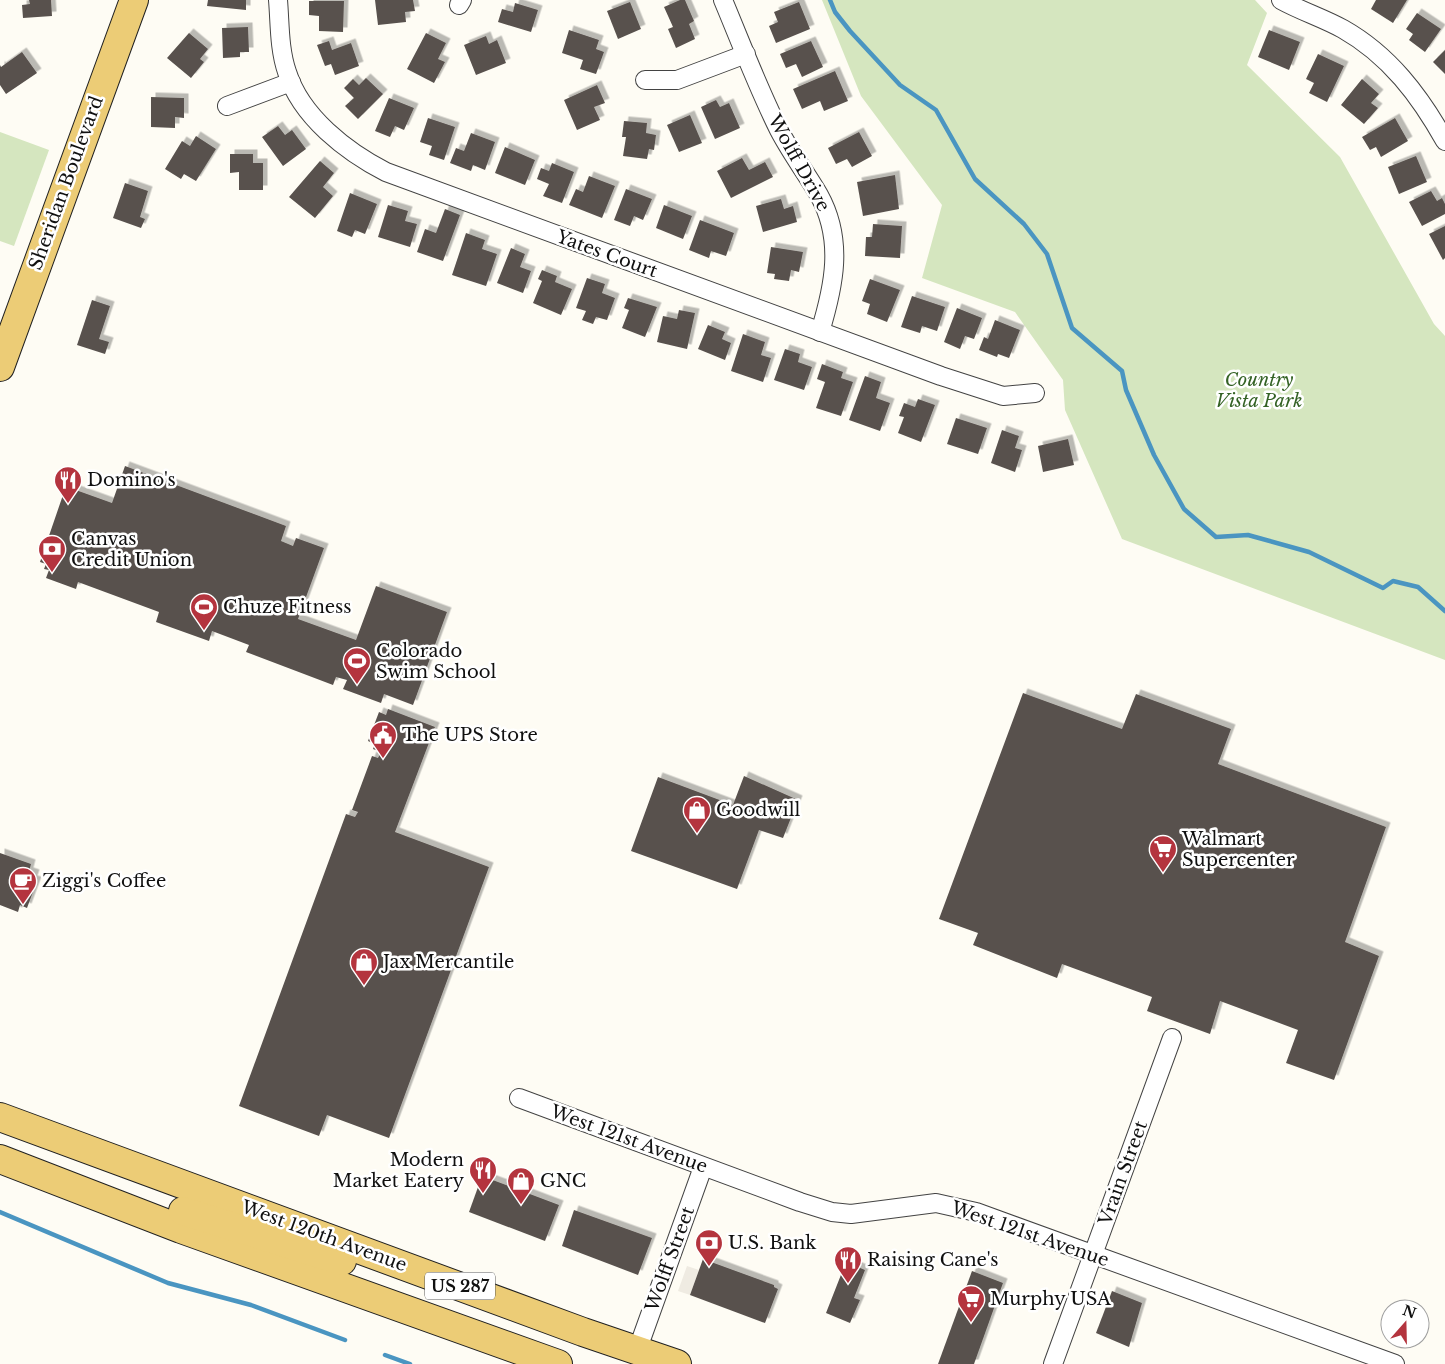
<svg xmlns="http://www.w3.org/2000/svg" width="1445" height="1364" viewBox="0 0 1445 1364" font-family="'Libre Baskerville',serif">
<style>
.green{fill:#d5e6bf}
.plaza{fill:#efebe2}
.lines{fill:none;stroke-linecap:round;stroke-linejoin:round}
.stream{stroke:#4a95c1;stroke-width:4.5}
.building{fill:#58514d;filter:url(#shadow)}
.street-casing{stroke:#434343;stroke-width:20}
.primary-casing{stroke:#212121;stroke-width:30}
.street{stroke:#fff;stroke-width:18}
.primary{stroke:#eccc76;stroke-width:28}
.labels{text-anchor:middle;stroke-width:5;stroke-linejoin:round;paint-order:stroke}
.shield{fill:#fff;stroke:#585858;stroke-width:1}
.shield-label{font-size:16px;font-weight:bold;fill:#101010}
.street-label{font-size:18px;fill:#101010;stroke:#fff}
.park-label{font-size:18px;font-style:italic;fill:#346225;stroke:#fff}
.poi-label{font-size:18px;fill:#101010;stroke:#fff;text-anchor:start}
</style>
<defs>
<filter id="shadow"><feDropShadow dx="4.5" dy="-4.5" stdDeviation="0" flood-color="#0004"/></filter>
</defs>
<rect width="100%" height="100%" fill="#fefcf4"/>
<!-- green -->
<g class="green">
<path d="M822 0H1255L1267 13 1247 65 1340 157 1434 324 1445 336V660L1122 539 1065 410 1063 380 1015 312 922 278 942 205 861 96Z"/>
<path d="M0 132 49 150 14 246 0 241Z"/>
</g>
<!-- plaza -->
<path class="plaza" d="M687 1266 699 1270 690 1295 678 1291Z"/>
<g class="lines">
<!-- stream -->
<g class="stream">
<path d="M830 0 835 12 850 31 900 85 936 110 975 179 1024 224 1047 254 1072 328 1122 371 1126 390 1154 455 1184 509 1216 537 1248 535 1309 552 1383 588 1393 581 1418 587 1445 611"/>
<path d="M0 1212 168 1283 251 1305 345 1340"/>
<path d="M385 1355 410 1364"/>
</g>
</g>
<!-- building -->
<g class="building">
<path d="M29 0H51L52 16 23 18 22 5 30 4Z"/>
<path d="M208 0H246V10L207 6Z"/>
<path d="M375 0H413L415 11 405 12 406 22 378 25Z"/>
<path d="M680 0H685L694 21 689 24 695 39 676 48 668 29 673 27 664 7Z"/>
<path d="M1376 0H1407L1393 23 1371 9Z"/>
<path d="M309 1H344L343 32 319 31V16L309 15Z"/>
<path d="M630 2 641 29 618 39 607 11Z"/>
<path d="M799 2 810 29 776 43 769 26 778 22 774 12Z"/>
<path d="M515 3 538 10 531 32 498 22 502 9 513 12Z"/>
<path d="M1417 13 1441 29 1425 52 1409 40 1413 34 1406 29Z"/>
<path d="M248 27 249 52H240V57L223 58 222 28Z"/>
<path d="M569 30 599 40 596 49 604 52 596 74 580 69 583 60 562 53Z"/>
<path d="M1269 30 1300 42 1289 70 1258 57Z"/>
<path d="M189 33 208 49 200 59 204 62 191 78 167 58Z"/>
<path d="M426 33 446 43 438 59 445 62 434 83 407 69Z"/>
<path d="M486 36 489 44 497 40 506 63 476 75 464 45Z"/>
<path d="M329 41 332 50 351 43 359 66 335 75 331 64 325 66 317 45Z"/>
<path d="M811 41 823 67 802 77 796 64 786 68 780 54Z"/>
<path d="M1445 50V74L1433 62Z"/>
<path d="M22 52 37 73 6 94 0 85V65L1 67Z"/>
<path d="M1318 54 1344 66 1327 102 1309 93 1314 83 1306 79Z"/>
<path d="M835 71 848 101 824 111 820 101 802 109 793 89Z"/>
<path d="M366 78 383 94 358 119 345 106 354 98 344 88 353 79 359 85Z"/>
<path d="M1362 79 1379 94 1371 103 1378 108 1364 124 1341 105Z"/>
<path d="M597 85 605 103 594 107 600 120 577 130 564 100Z"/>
<path d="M151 97 184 98V118L175 117V128L151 127Z"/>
<path d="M389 98 414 108 404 130 395 126 390 137 375 131Z"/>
<path d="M716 100 720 107 729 103 740 128 715 139 701 107Z"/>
<path d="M690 115 702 143 679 152 667 125Z"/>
<path d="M428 118 455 127 444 160 429 155 432 146 420 142Z"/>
<path d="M1395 118 1408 141 1381 157 1376 147 1370 150 1362 137Z"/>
<path d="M624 121 647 123 646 133 656 135 654 150 649 149 647 159 623 156 626 137H622Z"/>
<path d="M278 126 285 135 292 130 306 149 283 166 262 137Z"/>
<path d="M859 132 872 156 852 167 847 159 836 164 828 148Z"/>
<path d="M471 133 495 142 485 170 473 165 471 171 450 163 456 148 464 151Z"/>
<path d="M196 136 216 149 196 181 184 174 181 179 165 169 182 141 190 146Z"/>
<path d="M505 147 535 160 525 185 495 173Z"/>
<path d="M230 154H253V163H263V190H239V172L230 173Z"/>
<path d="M1416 156 1427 182 1399 194 1388 167Z"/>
<path d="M742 158 749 170 765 162 773 177 731 198 717 171Z"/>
<path d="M320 161 334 173 323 187 333 196 315 218 289 197Z"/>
<path d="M552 163 574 172 562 203 543 196 549 184 537 179 541 168 549 171Z"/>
<path d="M895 175 899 209 863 216 857 182Z"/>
<path d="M589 176 615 186 602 218 569 205 576 189 583 192Z"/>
<path d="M125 183 148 191 140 217 145 219 141 228 113 218Z"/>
<path d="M626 189 652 199 643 220 634 216 630 226 614 220Z"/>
<path d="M1431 191 1437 201 1442 198 1445 204V214L1422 226 1409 202Z"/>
<path d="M350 193 377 204 365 234 355 230 352 237 337 231Z"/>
<path d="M781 199 784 209 793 206 797 222 763 232 756 206Z"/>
<path d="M388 205 408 211 405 221 417 224 410 247 378 237Z"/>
<path d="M664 205 692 216 683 239 656 228Z"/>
<path d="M445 209 460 215 443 261 417 252 425 229 436 233Z"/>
<path d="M700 220 734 233 726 256 711 251 709 258 689 250Z"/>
<path d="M873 224 902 226 900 258 865 256 866 237H872Z"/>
<path d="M1445 226V258L1443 260 1429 234Z"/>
<path d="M466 233 485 240 482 249 497 254 486 286 452 275Z"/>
<path d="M771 247 803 252 799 272 791 270 789 281 774 279 775 274 767 273Z"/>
<path d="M511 248 525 254 520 267 531 271 523 293 497 283Z"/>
<path d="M542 270 557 276 555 282 572 289 561 315 533 303 542 281 538 279Z"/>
<path d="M587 278 605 284 602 293 615 298 607 320 596 317 593 324 582 320 586 311 576 308Z"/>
<path d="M870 279 900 290 887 322 867 314 870 304 862 301Z"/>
<path d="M912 296 945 307 937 331 922 326 920 333 901 327Z"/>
<path d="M628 298 657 307 645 337 622 328 629 310 624 308Z"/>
<path d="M92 300 110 306 99 339 109 342 105 354 77 345Z"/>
<path d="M957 308 982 318 974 339 965 336 960 349 944 342Z"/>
<path d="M679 310 695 313 687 349 657 342 663 316 677 319Z"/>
<path d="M995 320 1020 330 1009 358 998 354 997 357 979 350 984 337 988 339Z"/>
<path d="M708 325 725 332 722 339 731 343 725 360 698 349Z"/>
<path d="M743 334 765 342 761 355 771 358 763 382 731 371Z"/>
<path d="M785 349 800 354 798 362 812 367 804 390 774 380Z"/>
<path d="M822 364 843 372 841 378 853 382 841 416 816 408 825 382 817 379Z"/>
<path d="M865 376 881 382 876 398 890 403 880 431 849 420Z"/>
<path d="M918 399 935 405 921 442 898 433 904 417 899 416 904 403 915 407Z"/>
<path d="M956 418 987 428 978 454 947 444Z"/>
<path d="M1002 430 1019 436 1015 448 1022 450 1015 472 991 463Z"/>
<path d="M1068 439 1074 465 1043 472 1038 446Z"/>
<path d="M125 466 286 526 281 541 293 546 296 538 324 548 298 619 356 640 376 586 447 612 413 705 384 694 381 703 343 689 347 680 336 677 333 685 246 652 249 645 212 631 209 641 156 622 159 612 78 582 76 589 46 578 49 570 44 569 46 564 40 562 64 492 71 495 73 489 112 503Z"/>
<path d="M1023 693 1122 729 1136 694 1231 729 1218 764 1386 827 1345 942 1379 956 1334 1080 1286 1063 1298 1030 1220 1001 1210 1034 1147 1011 1152 997 1062 964 1057 978 973 945 978 933 939 919Z"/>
<path d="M388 709 435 727 395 832 489 867 389 1138 327 1115 319 1136 239 1106 346 814 355 817 358 812 352 810 372 756 378 758 381 752 373 749 375 744 368 741 379 712 386 715Z"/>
<path d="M744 776 798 800 783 838 759 830 737 889 631 851 658 777 733 805Z"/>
<path d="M0 853 31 864 29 872 35 874 33 880 37 881 27 908 20 905 18 912 0 905Z"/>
<path d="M482 1176 559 1205 545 1241 469 1212Z"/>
<path d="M574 1210 652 1238 638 1275 562 1246Z"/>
<path d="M703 1259 774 1285V1287L778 1289 765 1323 690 1295Z"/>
<path d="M846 1262 865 1270 854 1298 860 1300 850 1323 826 1313Z"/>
<path d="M972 1271 1003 1283 974 1364H938Z"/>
<path d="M1112 1291 1142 1303 1129 1347 1096 1333Z"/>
</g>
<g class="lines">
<!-- street casing -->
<g class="street-casing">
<g id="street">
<path d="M278 0C280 23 279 49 287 72 301 117 347 152 386 172L941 376 1003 396 1035 393"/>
<path d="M723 0C741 43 758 88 779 130 791 153 806 173 819 195 844 240 834 286 820 332"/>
<path d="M1281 0C1301 11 1323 18 1343 29 1389 55 1420 96 1445 141"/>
<path d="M459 5 462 0"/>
<path d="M645 80H677L746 54"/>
<path d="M227 106 291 82"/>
<path d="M519 1098 800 1202 832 1212 851 1214 936 1203 976 1212 1395 1364"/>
<path d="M637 1351 703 1167"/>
<path d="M1053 1364 1172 1038"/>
</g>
</g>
<!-- primary casing -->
<g class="primary-casing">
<g id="primary">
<path d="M0 367 134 0"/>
<path d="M0 1117 583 1332 677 1364"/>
<path d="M0 1159 181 1229 558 1364"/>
<path d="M183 1211 342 1261"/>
</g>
</g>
<!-- street -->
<use href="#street" class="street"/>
<!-- primary -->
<use href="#primary" class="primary"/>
</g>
<!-- icons -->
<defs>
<g id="restaurant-pin" transform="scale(1.4375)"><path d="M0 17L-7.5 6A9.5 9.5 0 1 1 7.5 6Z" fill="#b4343e" stroke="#fff"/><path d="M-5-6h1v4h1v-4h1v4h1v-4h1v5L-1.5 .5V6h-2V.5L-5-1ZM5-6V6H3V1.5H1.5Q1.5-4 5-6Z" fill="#fff"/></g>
<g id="bank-pin" transform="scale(1.4375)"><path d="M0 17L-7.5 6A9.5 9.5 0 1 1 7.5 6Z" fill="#b4343e" stroke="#fff"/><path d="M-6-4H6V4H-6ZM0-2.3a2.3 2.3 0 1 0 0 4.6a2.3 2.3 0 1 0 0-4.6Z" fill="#fff"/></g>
<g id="stadium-pin" transform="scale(1.4375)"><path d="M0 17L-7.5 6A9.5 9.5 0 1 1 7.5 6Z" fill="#b4343e" stroke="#fff"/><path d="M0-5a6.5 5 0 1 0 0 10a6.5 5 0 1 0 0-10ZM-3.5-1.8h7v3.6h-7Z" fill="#fff"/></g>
<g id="civic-pin" transform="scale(1.4375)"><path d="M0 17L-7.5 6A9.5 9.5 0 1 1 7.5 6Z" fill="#b4343e" stroke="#fff"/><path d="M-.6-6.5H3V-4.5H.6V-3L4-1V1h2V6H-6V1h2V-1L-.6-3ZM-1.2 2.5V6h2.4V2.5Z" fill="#fff"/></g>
<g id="shop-pin" transform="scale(1.4375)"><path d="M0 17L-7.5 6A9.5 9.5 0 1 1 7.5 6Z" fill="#b4343e" stroke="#fff"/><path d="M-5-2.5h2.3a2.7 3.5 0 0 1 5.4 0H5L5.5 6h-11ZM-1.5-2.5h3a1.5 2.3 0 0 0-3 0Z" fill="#fff"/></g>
<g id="supermarket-pin" transform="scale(1.4375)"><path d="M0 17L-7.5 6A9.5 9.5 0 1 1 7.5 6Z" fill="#b4343e" stroke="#fff"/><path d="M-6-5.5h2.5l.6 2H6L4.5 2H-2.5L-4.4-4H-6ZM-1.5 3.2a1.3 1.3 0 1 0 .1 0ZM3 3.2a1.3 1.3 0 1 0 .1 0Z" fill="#fff"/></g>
<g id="cafe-pin" transform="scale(1.4375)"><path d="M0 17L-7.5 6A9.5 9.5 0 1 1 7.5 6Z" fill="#b4343e" stroke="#fff"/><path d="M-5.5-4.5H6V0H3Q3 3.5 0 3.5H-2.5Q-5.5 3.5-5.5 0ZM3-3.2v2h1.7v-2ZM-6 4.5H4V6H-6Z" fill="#fff"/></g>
</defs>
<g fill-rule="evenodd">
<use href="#restaurant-pin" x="68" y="480"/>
<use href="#bank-pin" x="52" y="549"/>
<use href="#stadium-pin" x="204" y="607"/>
<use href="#stadium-pin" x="357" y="661"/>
<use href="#civic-pin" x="383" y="735"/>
<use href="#shop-pin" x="697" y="810"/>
<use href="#supermarket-pin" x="1163" y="849"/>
<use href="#cafe-pin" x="23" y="881"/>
<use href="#shop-pin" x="364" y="962"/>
<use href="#restaurant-pin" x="483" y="1170"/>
<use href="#shop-pin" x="521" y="1181"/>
<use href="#bank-pin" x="709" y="1243"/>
<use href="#restaurant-pin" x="848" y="1260"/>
<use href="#supermarket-pin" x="971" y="1299"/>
</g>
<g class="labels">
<!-- shield labels -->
<rect class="shield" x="425" y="1272.5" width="70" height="27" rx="4"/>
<g class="shield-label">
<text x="460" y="1292">US 287</text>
</g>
<!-- street labels -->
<g class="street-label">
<text transform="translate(799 163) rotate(61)" y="6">Wolff Drive</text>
<text transform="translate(66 183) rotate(-70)" y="6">Sheridan Boulevard</text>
<text transform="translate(607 254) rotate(20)" y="6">Yates Court</text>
<text transform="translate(629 1139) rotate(20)" y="6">West 121st Avenue</text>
<text transform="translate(1123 1173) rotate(-70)" y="6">Vrain Street</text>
<text transform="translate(1030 1234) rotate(19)" y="6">West 121st Avenue</text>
<text transform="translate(324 1236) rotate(20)" y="6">West 120th Avenue</text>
<text transform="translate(670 1259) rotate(-70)" y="6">Wolff Street</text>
</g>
<!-- park labels -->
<g class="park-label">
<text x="1259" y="386">Country<tspan x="1259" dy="21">Vista Park</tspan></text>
</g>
<!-- poi labels -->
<g class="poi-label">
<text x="87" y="486">Domino's</text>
<text x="71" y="545">Canvas<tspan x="71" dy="21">Credit Union</tspan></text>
<text x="223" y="613">Chuze Fitness</text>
<text x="376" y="657">Colorado<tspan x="376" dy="21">Swim School</tspan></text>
<text x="402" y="741">The UPS Store</text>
<text x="716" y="816">Goodwill</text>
<text x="1182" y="845">Walmart<tspan x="1182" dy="21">Supercenter</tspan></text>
<text x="42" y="887">Ziggi's Coffee</text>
<text x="383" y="968">Jax Mercantile</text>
<text x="464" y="1166" text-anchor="end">Modern<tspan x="464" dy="21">Market Eatery</tspan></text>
<text x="540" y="1187">GNC</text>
<text x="728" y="1249">U.S. Bank</text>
<text x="867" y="1266">Raising Cane's</text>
<text x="990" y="1305">Murphy USA</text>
</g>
</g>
<!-- north arrow -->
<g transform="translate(1405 1324) rotate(20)"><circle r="24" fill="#ffffff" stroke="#9f9f9f"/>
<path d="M0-4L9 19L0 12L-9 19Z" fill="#b4343e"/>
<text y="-8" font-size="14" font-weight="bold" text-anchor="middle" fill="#101010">N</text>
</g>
</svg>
